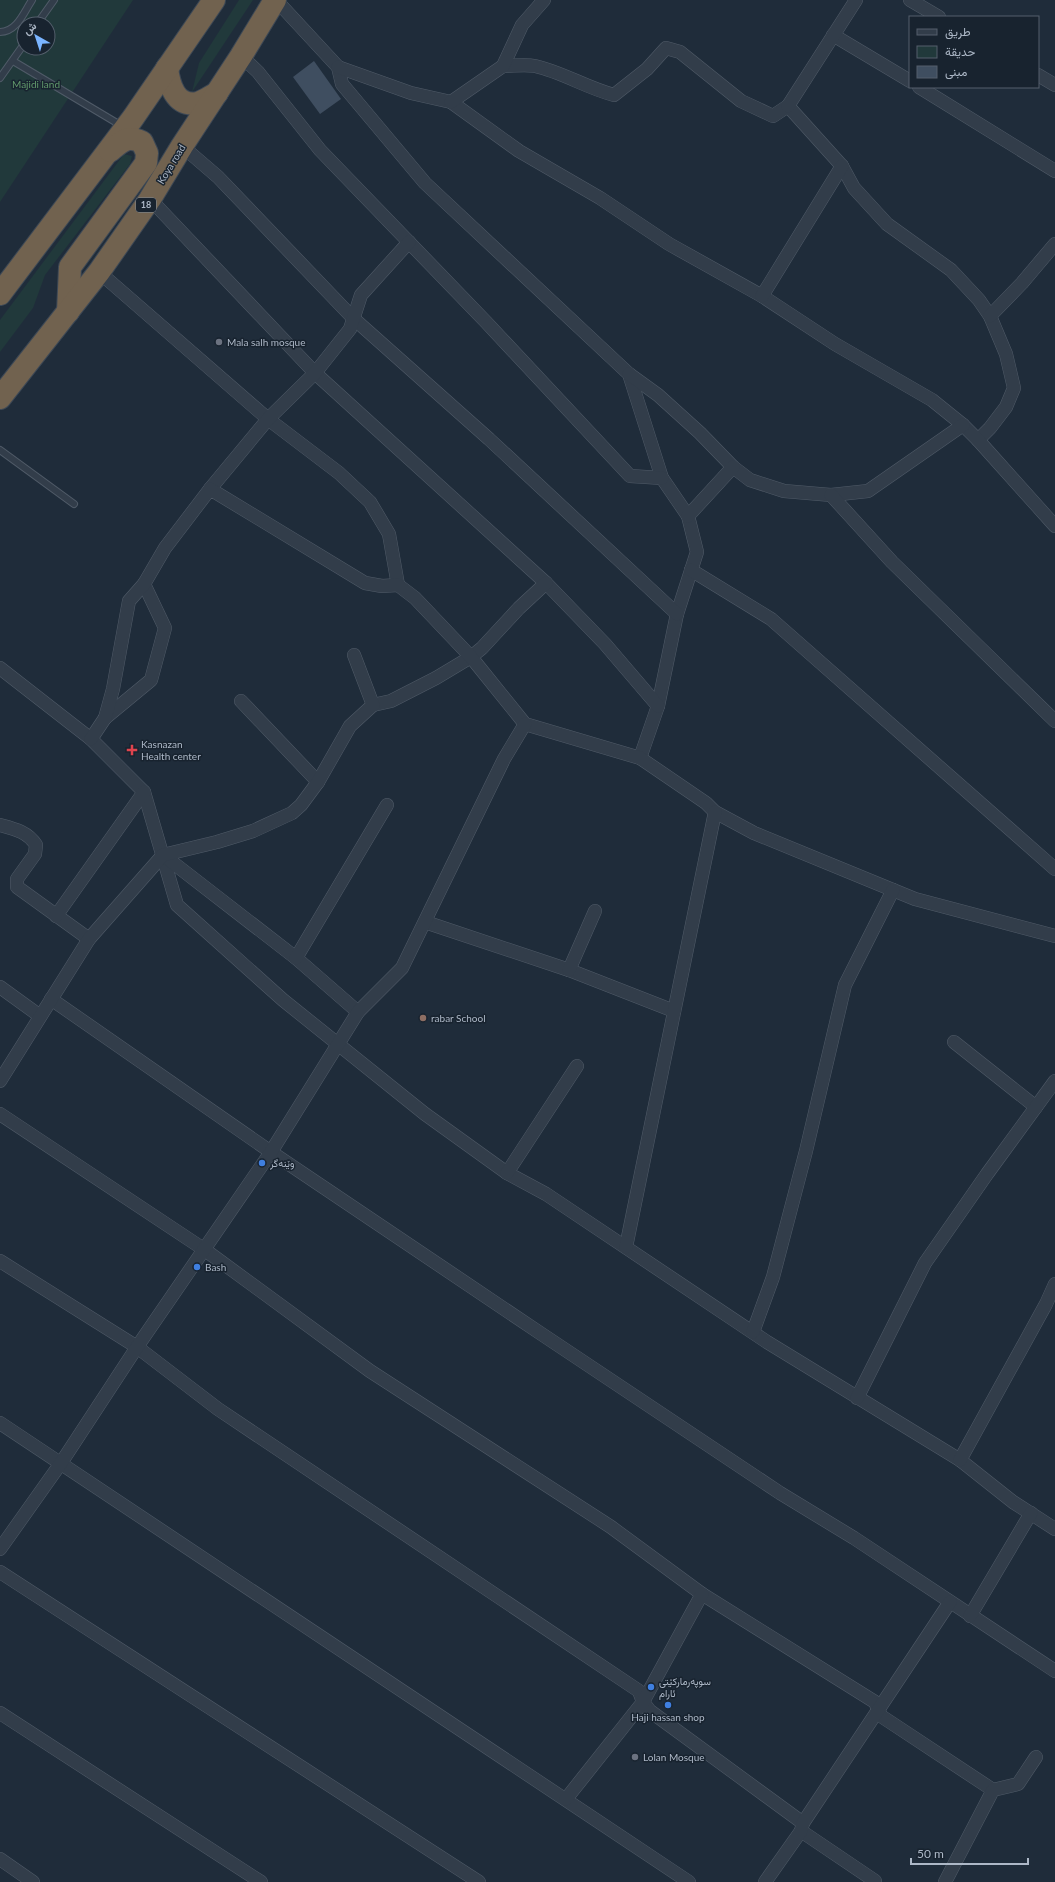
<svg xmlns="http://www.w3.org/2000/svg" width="1055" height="1882" viewBox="0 0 1055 1882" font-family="Lato,Vazirmatn,sans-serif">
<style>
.green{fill:#21393b;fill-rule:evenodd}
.building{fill:#3f4e60}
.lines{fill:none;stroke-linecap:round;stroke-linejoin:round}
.lane-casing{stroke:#505b68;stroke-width:8}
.street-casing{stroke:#505b68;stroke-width:14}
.highway-casing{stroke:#3d4855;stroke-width:24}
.lane{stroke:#323d4a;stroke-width:6}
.street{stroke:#323d4a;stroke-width:13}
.highway{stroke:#71624f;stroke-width:22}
.worship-dot{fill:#6b7280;stroke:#18232f;stroke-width:1.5}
.health-dot{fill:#e0444e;stroke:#18232f;stroke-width:1.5}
.education-dot{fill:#8d6e63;stroke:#18232f;stroke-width:1.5}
.shop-dot{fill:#3f7fe0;stroke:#18232f;stroke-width:1.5}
.labels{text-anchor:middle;stroke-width:3;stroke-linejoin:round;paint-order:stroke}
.shield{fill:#18232f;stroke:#808b99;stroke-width:1}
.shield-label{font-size:9px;font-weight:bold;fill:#adb8c7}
.park-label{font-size:10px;fill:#629a6c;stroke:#18232f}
.street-label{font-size:10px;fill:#adb8c7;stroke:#18232f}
.poi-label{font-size:10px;fill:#adb8c7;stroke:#18232f;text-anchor:start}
</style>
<rect width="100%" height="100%" fill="#1f2c3a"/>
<!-- green -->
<g class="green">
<path d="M0 0H133L0 202ZM24 24H48V48H24Z"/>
<path d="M239 0H253L192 92 199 63Z"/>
<path d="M124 154 132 156 130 164 45 275 33 308 0 352V320Z"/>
</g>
<!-- building -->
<path class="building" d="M314 61 341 99 320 114 293 77Z"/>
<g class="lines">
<!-- lane casing -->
<g class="lane-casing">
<g id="lane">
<path d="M37 24 54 0"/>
<path d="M0 32C17 32 24 12 32 0"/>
<path d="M13 61 122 126"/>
<path d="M0 78 24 44"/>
<path d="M0 450 74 504"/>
</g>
</g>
<!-- street casing -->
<g class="street-casing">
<g id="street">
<path d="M276 0 338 67 342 84 425 183 629 374 662 478 688 516 697 552 677 614 658 706 640 758"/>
<path d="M910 0 939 17"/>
<path d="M833 35 910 81"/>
<path d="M241 56 258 72 320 150 486 322 630 476 662 478"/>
<path d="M503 66C513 66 525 64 535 66 562 72 587 88 614 95L647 69 666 48 680 52 741 101 773 116 788 106 842 166 854 188 887 224 951 270 979 300 990 316 1006 354 1014 388 1006 407 990 428 978 440"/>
<path d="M338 67 411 93 451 102 519 151 600 198 669 244 762 296 835 344 932 400 963 425 978 440 1055 526"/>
<path d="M1038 75 1055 85"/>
<path d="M919 87 1055 171"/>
<path d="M451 102 503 66 522 25 544 0"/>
<path d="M788 106 856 0"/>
<path d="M182 146 218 177 353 318 489 439 677 614"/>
<path d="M150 199 315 373 546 583 605 644 658 706"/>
<path d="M99 272 268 419 339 473 370 502 389 534 398 585"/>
<path d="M762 296 842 166"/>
<path d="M990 316 1022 283 1055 244"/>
<path d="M629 374 658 395 700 433 733 467 750 480 784 491 831 495 868 491 963 425"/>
<path d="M210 489 268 419 315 373 350 329 361 295 409 242"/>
<path d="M831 495 892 562 1055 721"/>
<path d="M688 516 733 467"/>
<path d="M691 570 771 619 1055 869"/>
<path d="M0 668 91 739 144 792 177 905 283 1000 425 1114 507 1173 546 1194 767 1342 960 1460 1013 1502 1055 1529"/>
<path d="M241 701 318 782"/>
<path d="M373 705 391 701 436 678 471 657 482 648 519 608 546 583"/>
<path d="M105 718 151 680 165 628 144 584"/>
<path d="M91 739 105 718 113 689 129 601 144 584 165 548 210 489 365 583 382 586 398 585 415 598 471 657 525 724 640 758 706 803 715 812 754 833 893 890 915 899 1055 936"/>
<path d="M0 825C15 829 28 832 36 845L35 854 17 879V887L89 939"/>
<path d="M163 855 296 958 358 1012"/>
<path d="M56 916 144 792"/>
<path d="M425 922 569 970 674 1011"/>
<path d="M296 958 387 805"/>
<path d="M569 970 595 911"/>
<path d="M0 987 40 1016"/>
<path d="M51 999 271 1152 540 1333 780 1493 854 1538 1055 1671"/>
<path d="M954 1042 1036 1107"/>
<path d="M0 1081 89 939 163 855 217 842 253 831 292 813 301 805 318 782 350 726 373 705 354 655"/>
<path d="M0 1114 205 1250 370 1371 611 1527 702 1594 875 1702 881 1716 993 1790"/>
<path d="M507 1173 577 1066"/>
<path d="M626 1247 715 812"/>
<path d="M0 1261 137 1347 218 1409 639 1691 643 1702 650 1711 803 1823"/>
<path d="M753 1332 773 1277 806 1151 845 985 893 890"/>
<path d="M857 1398 925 1263 987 1174 1055 1081"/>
<path d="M0 1423 689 1882"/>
<path d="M960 1460 1046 1304 1055 1284"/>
<path d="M0 1549 61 1463 137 1347 271 1152 358 1012 402 968 504 759 525 724"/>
<path d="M0 1572 479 1882"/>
<path d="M970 1616 1031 1513"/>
<path d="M0 1713 261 1882"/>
<path d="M566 1799 643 1702 702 1594"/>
<path d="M801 1831 875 1881"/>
<path d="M0 1859 33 1882"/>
<path d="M765 1882 801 1831 803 1823 950 1602"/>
<path d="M945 1882 993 1790 1018 1784 1036 1757"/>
</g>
</g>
<!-- highway casing -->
<g class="highway-casing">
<g id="highway">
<path d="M167 68C169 84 175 107 197 103 203 102 211 96 217 93"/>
<path d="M0 294 133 118 214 0"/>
<path d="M68 312 70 267 146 163 147 153 142 142C127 135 122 141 110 151"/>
<path d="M0 398 99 272 150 199 182 146 241 56 275 0"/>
</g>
</g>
<!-- lane -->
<use href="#lane" class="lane"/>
<!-- street -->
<use href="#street" class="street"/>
<!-- highway -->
<use href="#highway" class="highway"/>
</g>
<!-- markers -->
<g class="worship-dot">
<circle cx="219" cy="342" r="4"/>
<circle cx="635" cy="1757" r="4"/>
</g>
<path class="health-dot" d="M130 744h4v4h4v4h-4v4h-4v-4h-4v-4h4z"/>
<circle class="education-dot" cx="423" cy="1018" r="4"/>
<g class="shop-dot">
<circle cx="262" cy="1163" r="4"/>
<circle cx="197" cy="1267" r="4"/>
<circle cx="651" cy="1687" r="4"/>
<circle cx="668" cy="1705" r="4"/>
</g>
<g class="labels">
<!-- shield labels -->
<rect class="shield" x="136" y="198" width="20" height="14" rx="3"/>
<g class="shield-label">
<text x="146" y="208">18</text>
</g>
<!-- park labels -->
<g class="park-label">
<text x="36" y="88">Majidi land</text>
</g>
<!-- street labels -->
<g class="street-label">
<text transform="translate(171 164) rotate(-59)" y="4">Koya road</text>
</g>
<!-- poi labels -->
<g class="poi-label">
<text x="227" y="346">Mala salh mosque</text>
<text x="141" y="748">Kasnazan<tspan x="141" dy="12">Health center</tspan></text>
<text x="431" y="1022">rabar School</text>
<text x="270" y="1167">وێنەگر</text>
<text x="205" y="1271">Bash</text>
<text x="659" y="1685">سوپەرمارکێتی<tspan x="659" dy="12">ئارام</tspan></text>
<text x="668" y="1721" text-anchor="middle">Haji hassan shop</text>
<text x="643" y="1761">Lolan Mosque</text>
</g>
</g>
<!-- legend -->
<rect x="909" y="16" width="130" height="72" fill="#18232f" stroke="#545f6c"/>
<rect x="917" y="29" width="20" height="6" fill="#323d4a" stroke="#545f6c"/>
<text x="945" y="36" font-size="12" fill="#adb8c7">طريق</text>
<rect x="917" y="46" width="20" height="12" fill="#21393b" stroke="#545f6c"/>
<text x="945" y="56" font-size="12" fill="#adb8c7">حديقة</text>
<rect x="917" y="66" width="20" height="12" fill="#3f4e60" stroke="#545f6c"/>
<text x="945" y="76" font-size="12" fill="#adb8c7">مبنى</text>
<!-- north arrow -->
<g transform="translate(36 36) rotate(321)"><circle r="19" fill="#18232f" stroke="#545f6c"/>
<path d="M0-3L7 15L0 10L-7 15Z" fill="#7ab4ff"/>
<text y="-6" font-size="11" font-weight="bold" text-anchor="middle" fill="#adb8c7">ش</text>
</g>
<!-- scale -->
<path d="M911 1858v6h117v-6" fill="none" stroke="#adb8c7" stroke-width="2"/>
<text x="917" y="1858" font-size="12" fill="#adb8c7" stroke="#18232f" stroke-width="3" paint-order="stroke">50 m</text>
</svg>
